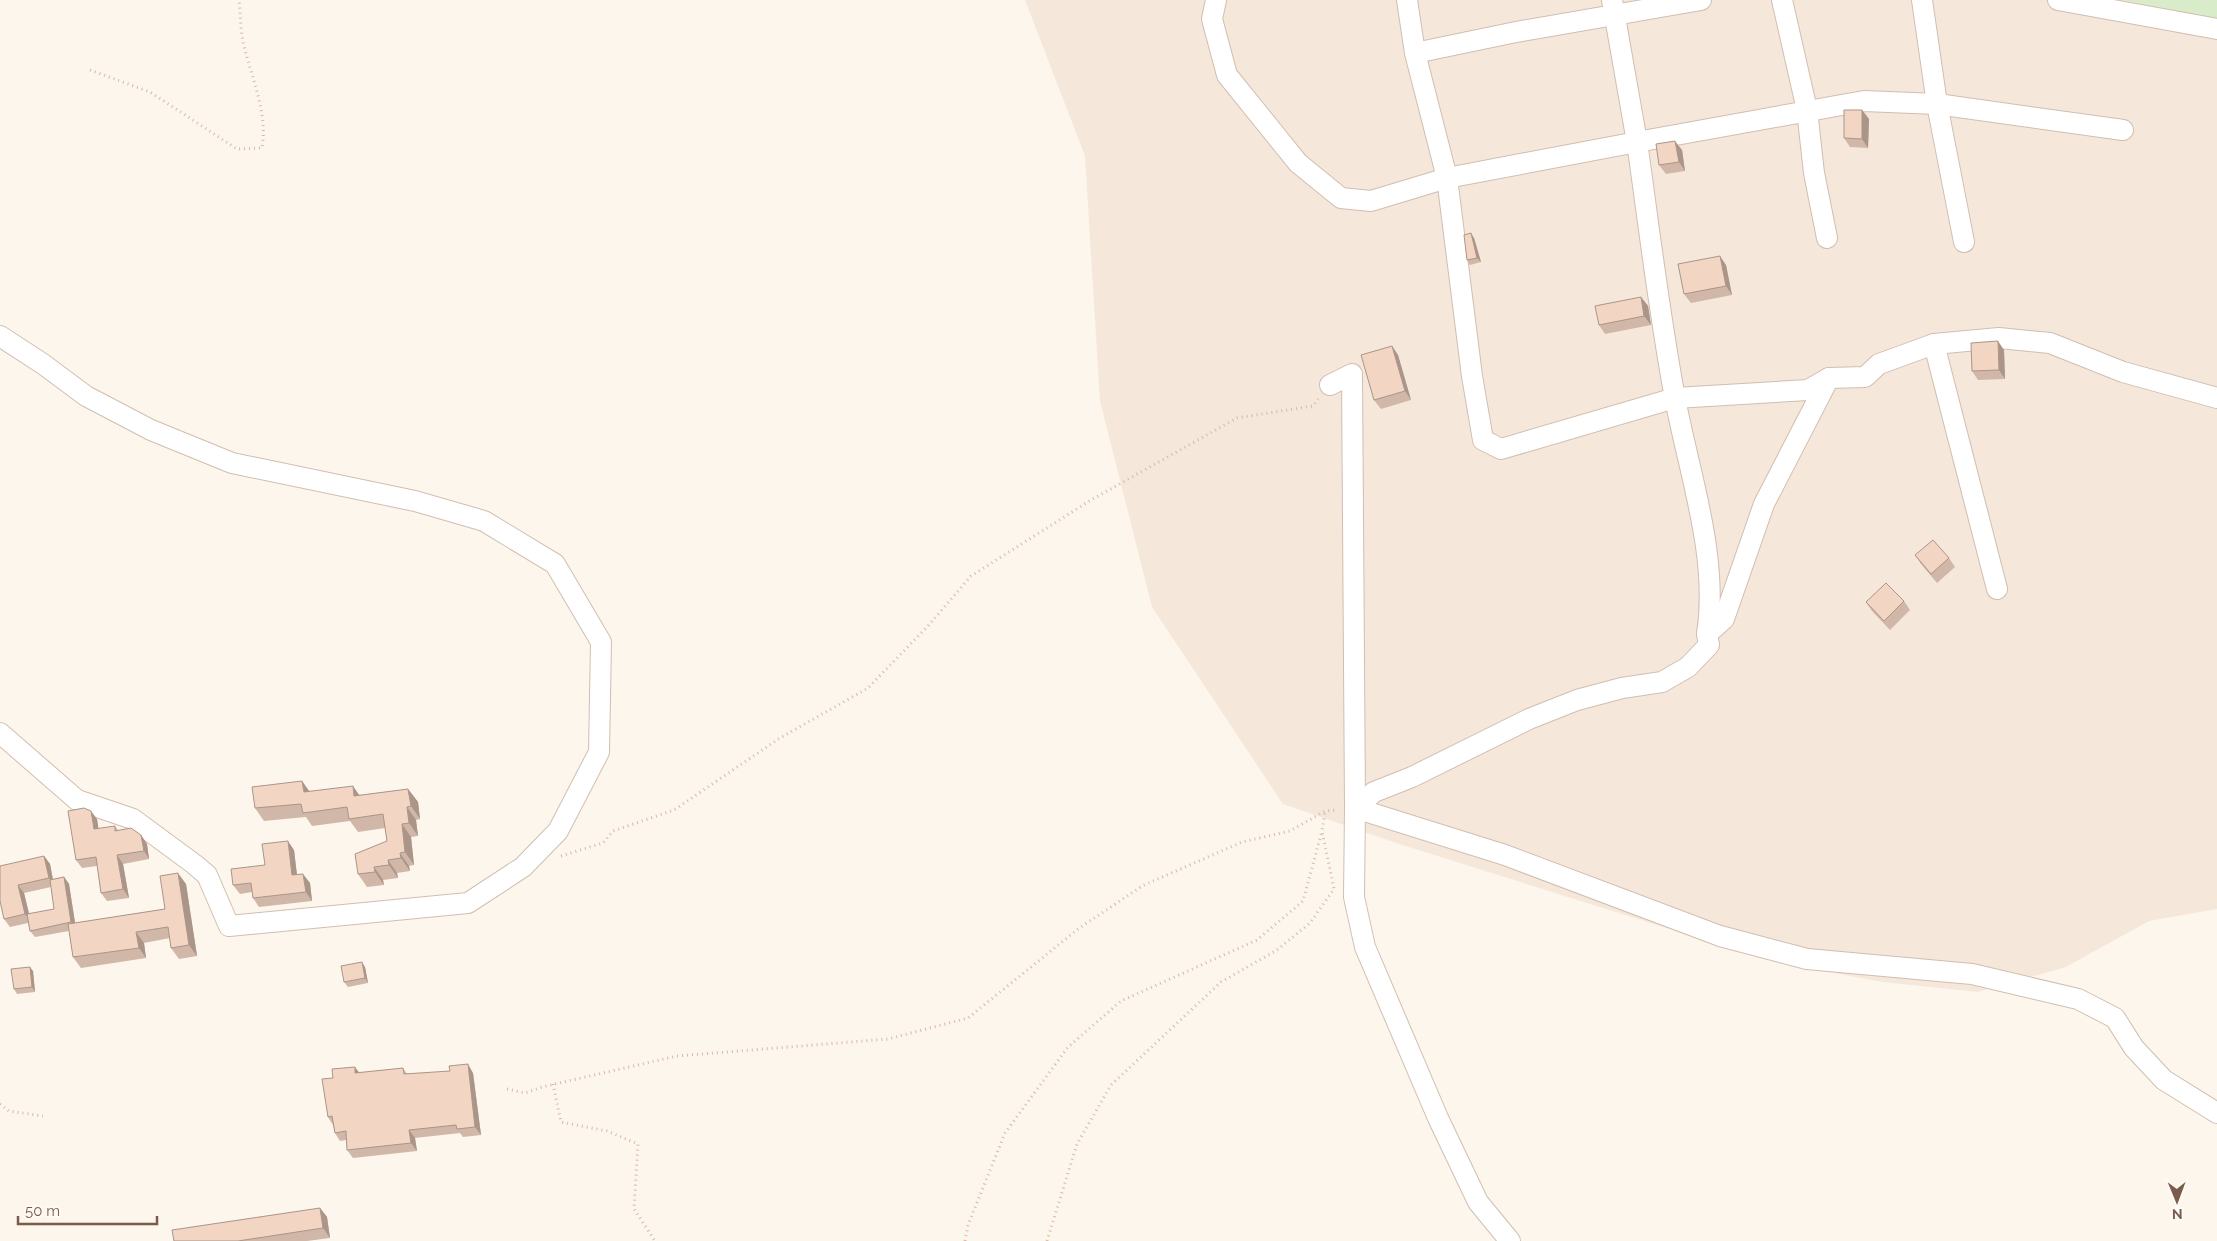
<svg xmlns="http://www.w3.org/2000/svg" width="2217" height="1241" viewBox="0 0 2217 1241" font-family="Raleway,sans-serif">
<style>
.residential{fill:#f5e8da}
.green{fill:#d8ecc9}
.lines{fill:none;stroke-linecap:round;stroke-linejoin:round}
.street-casing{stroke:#d1beb0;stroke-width:22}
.path{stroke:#d9b8a5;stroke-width:3;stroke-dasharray:1 4;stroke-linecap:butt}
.street{stroke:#fff;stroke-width:20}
.wall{fill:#d1b7a8;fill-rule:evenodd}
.shaded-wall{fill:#aa9588}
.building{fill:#f3d5c3;stroke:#aa9588}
</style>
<rect width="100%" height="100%" fill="#fdf6ec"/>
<!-- residential -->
<path class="residential" d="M1025 0H2217V909L2149 921 2066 967 1978 992 1882 982 1775 962 1396 843 1283 804 1152 607 1100 401 1085 156Z"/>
<!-- green -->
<path class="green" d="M2123 0H2217V19Z"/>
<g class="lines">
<!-- street casing -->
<g class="street-casing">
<g id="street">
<path d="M1216 0 1212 19 1227 75 1298 163 1341 198 1371 201 1447 178 1637 142 1612 0"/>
<path d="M1407 0 1415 53 1447 178 1472 376 1483 440 1501 449 1675 398 1808 390 1829 378 1865 377 1879 364 1934 344 1999 338 2050 343 2123 372 2217 398"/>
<path d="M1782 0 1807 110 1814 173 1827 238"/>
<path d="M1922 0 1937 104 1964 242"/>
<path d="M2058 0 2217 29"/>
<path d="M1415 53 1516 32 1701 0"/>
<path d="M0 336 43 364 86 396 151 430 232 463 415 501 484 521 555 564 601 642 599 752 558 831 523 867 468 903 229 926 207 875 194 864 133 819 77 800 0 733"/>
<path d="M1934 344 1997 589"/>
<path d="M1330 385 1352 374 1355 808 1354 897 1365 947 1438 1118 1478 1202 1510 1241"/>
<path d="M1707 634C1719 556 1689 474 1675 398 1659 313 1649 227 1637 142L1864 101 1937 104 2123 130"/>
<path d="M1355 808 1505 855 1720 936 1807 959 1972 974 2078 999 2115 1018 2134 1048 2164 1080 2217 1113"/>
<path d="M1355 808 1374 792 1412 777 1529 719 1577 700 1622 688 1662 682 1688 667 1709 645 1707 634 1724 619 1764 504 1829 378"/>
</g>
</g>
<!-- path -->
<g class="path">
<path d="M90 70 150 92 237 149 262 148C268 114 252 79 244 46 240 31 241 15 239 0"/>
<path d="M561 856 603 843 613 831 674 810 780 738 868 688 928 626 971 576 1091 500 1237 418 1313 406 1318 399"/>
<path d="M553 1084 561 1122 607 1131 638 1144 634 1209 655 1241"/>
<path d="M507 1089 525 1093 542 1087 677 1056 888 1039 968 1018 1078 929 1142 886 1242 842 1290 831 1325 811 1337 810"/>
<path d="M0 1104 9 1111 43 1116"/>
<path d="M965 1241 968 1225 1005 1133 1068 1047 1121 1001 1257 940 1303 901 1322 831"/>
<path d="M1047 1241 1077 1144 1111 1085 1221 982 1277 950 1310 923 1334 889 1322 831 1325 812"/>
</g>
<!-- street -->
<use href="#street" class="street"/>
</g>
<!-- wall -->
<g class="wall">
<path d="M1862 110 1869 119 1868 148 1850 147 1844 138Z"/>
<path d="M1682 150 1685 171 1666 174 1659 165Z"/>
<path d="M1474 238 1481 262 1470 265 1467 260Z"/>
<path d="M1726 265 1732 295 1691 303 1684 294Z"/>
<path d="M1641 297 1648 306 1651 325 1605 334 1599 325Z"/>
<path d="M1392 346 1398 355 1411 400 1381 409 1374 400Z"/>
<path d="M2004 350 2005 379 1978 380 1972 371Z"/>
<path d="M1915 555 1949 558 1955 567 1937 583 1921 564Z"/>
<path d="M1904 601 1910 610 1890 630 1872 611 1866 602Z"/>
<path d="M302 781 310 792 360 795 408 789 418 802 420 819 416 820 418 836 411 837 414 865 409 866 410 871 397 873 398 878 383 880 384 885 367 887 358 874 387 841 385 828 358 832 350 821 312 826 306 817 264 821 255 808Z"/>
<path d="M97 819 98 829 115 826 118 830 141 835 147 844 149 859 123 864 129 898 107 901 101 893 97 866 82 868 76 860Z"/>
<path d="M294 850 297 875 310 883 312 901 259 907 253 898 252 892 240 894 233 885 265 865Z"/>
<path d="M44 856 50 864 53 879 64 877 69 884 75 923 165 909 186 884 197 956 179 959 171 948 170 938 144 943 146 958 81 968 73 957 69 931 35 937 30 931 28 923 10 927 4 919 0 901ZM51 887 54 909 29 914 24 893Z"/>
<path d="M365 967 368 983 348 987 344 982Z"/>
<path d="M33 971 35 992 17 994 14 989Z"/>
<path d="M403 1068 407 1074 473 1073 481 1135 463 1137 460 1133 415 1138 417 1151 353 1158 347 1150 346 1140 340 1141 335 1133 333 1125 328 1117 333 1078 359 1073Z"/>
<path d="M320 1208 327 1217 330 1238 307 1241H174Z"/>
</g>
<!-- shaded-wall -->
<g class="shaded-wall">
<path d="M1862 110 1869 119 1868 148 1862 139Z"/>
<path d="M1675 141 1682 150 1685 171 1679 162Z"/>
<path d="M1471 233 1474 238 1481 262 1477 258Z"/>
<path d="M1720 256 1726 265 1732 295 1726 286Z"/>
<path d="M1641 297 1648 306 1651 325 1644 316Z"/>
<path d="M1998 341 2004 350 2005 379 1999 370Z"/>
<path d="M1392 346 1398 355 1411 400 1405 391Z"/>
<path d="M302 781 311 794 304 792Z"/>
<path d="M353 786 362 799 354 796Z"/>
<path d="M408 789 418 802 420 819 411 806Z"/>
<path d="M407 807 416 820 418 836 409 823Z"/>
<path d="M91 811 97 819 100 838 94 829Z"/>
<path d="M402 824 411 837 414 865 405 852Z"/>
<path d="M141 835 147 844 149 859 144 851Z"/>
<path d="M288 841 294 850 298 884 292 875Z"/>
<path d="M400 853 409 866 410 871 401 858Z"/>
<path d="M117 855 123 864 129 898 123 889Z"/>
<path d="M44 856 50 864 54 886 49 878Z"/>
<path d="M388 860 397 873 398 878 389 865Z"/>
<path d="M374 867 383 880 384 885 375 872Z"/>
<path d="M178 873 186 884 197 956 189 945Z"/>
<path d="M303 874 310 883 312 901 306 892Z"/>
<path d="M64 877 69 884 76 929 71 922Z"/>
<path d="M18 885 24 893 31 922 25 914Z"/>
<path d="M136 932 144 943 146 958 139 948Z"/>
<path d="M362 962 365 967 368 983 365 978Z"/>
<path d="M30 967 33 971 35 992 32 987Z"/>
<path d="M468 1064 473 1073 481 1135 475 1127Z"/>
<path d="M355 1067 361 1075 355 1073Z"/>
<path d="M409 1130 415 1138 417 1151 411 1143Z"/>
<path d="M320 1208 327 1217 330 1238 323 1228Z"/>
</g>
<!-- building -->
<g class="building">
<path d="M1844 110H1862V139L1844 138Z"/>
<path d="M1675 141 1679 162 1659 165 1656 144Z"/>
<path d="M1471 233 1477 258 1467 260 1464 235Z"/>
<path d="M1720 256 1726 286 1684 294 1678 264Z"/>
<path d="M1641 297 1644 316 1599 325 1595 306Z"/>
<path d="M1998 341 1999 370 1972 371 1971 343Z"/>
<path d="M1392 346 1405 391 1374 400 1361 355Z"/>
<path d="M1933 540 1949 558 1931 574 1915 555Z"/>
<path d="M1886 583 1904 601 1884 621 1866 602Z"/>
<path d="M302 781 304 792 353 786 354 796 408 789 411 806 407 807 409 823 402 824 405 852 400 853 401 858 388 860 389 865 374 867 375 872 358 874 355 854 387 841 383 814 349 819 347 807 303 813 301 804 255 808 252 787Z"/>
<path d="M84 808 91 811 94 829 115 826V831L131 828 141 835 144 851 117 855 123 889 101 893 96 857 76 860 68 811Z"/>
<path d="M288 841 292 875 303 874 306 892 253 898 251 883 233 885 231 869 265 865 262 844Z"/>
<path d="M44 856 49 878 18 885 25 914 4 919 0 901V866Z"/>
<path d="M178 873 189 945 171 948 168 927 136 932 139 948 73 957 68 924 165 909 160 876Z"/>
<path d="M64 877 71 922 30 931 27 914 54 909 50 880Z"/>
<path d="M362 962 365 978 344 982 341 966Z"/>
<path d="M30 967 32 987 14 989 11 969Z"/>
<path d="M468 1064 475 1127 457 1129 456 1125 409 1130 411 1143 347 1150 346 1131 335 1133 332 1116 328 1117 322 1079 333 1078 332 1069 355 1067V1073L403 1068 404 1074 450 1071 449 1066Z"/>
<path d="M320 1208 323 1228 238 1241H174L172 1230Z"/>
</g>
<!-- north arrow -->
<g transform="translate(2177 1201) rotate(179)" stroke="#fffaf3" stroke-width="4" paint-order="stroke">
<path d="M0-4L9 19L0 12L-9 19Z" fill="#7a5c4d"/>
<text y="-8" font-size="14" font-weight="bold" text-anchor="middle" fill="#7a5c4d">N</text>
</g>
<!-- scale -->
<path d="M18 1216v8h139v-8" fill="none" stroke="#7a5c4d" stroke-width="2.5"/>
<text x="25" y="1216" font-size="15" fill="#7a5c4d" stroke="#fffaf3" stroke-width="4" paint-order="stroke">50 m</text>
</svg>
